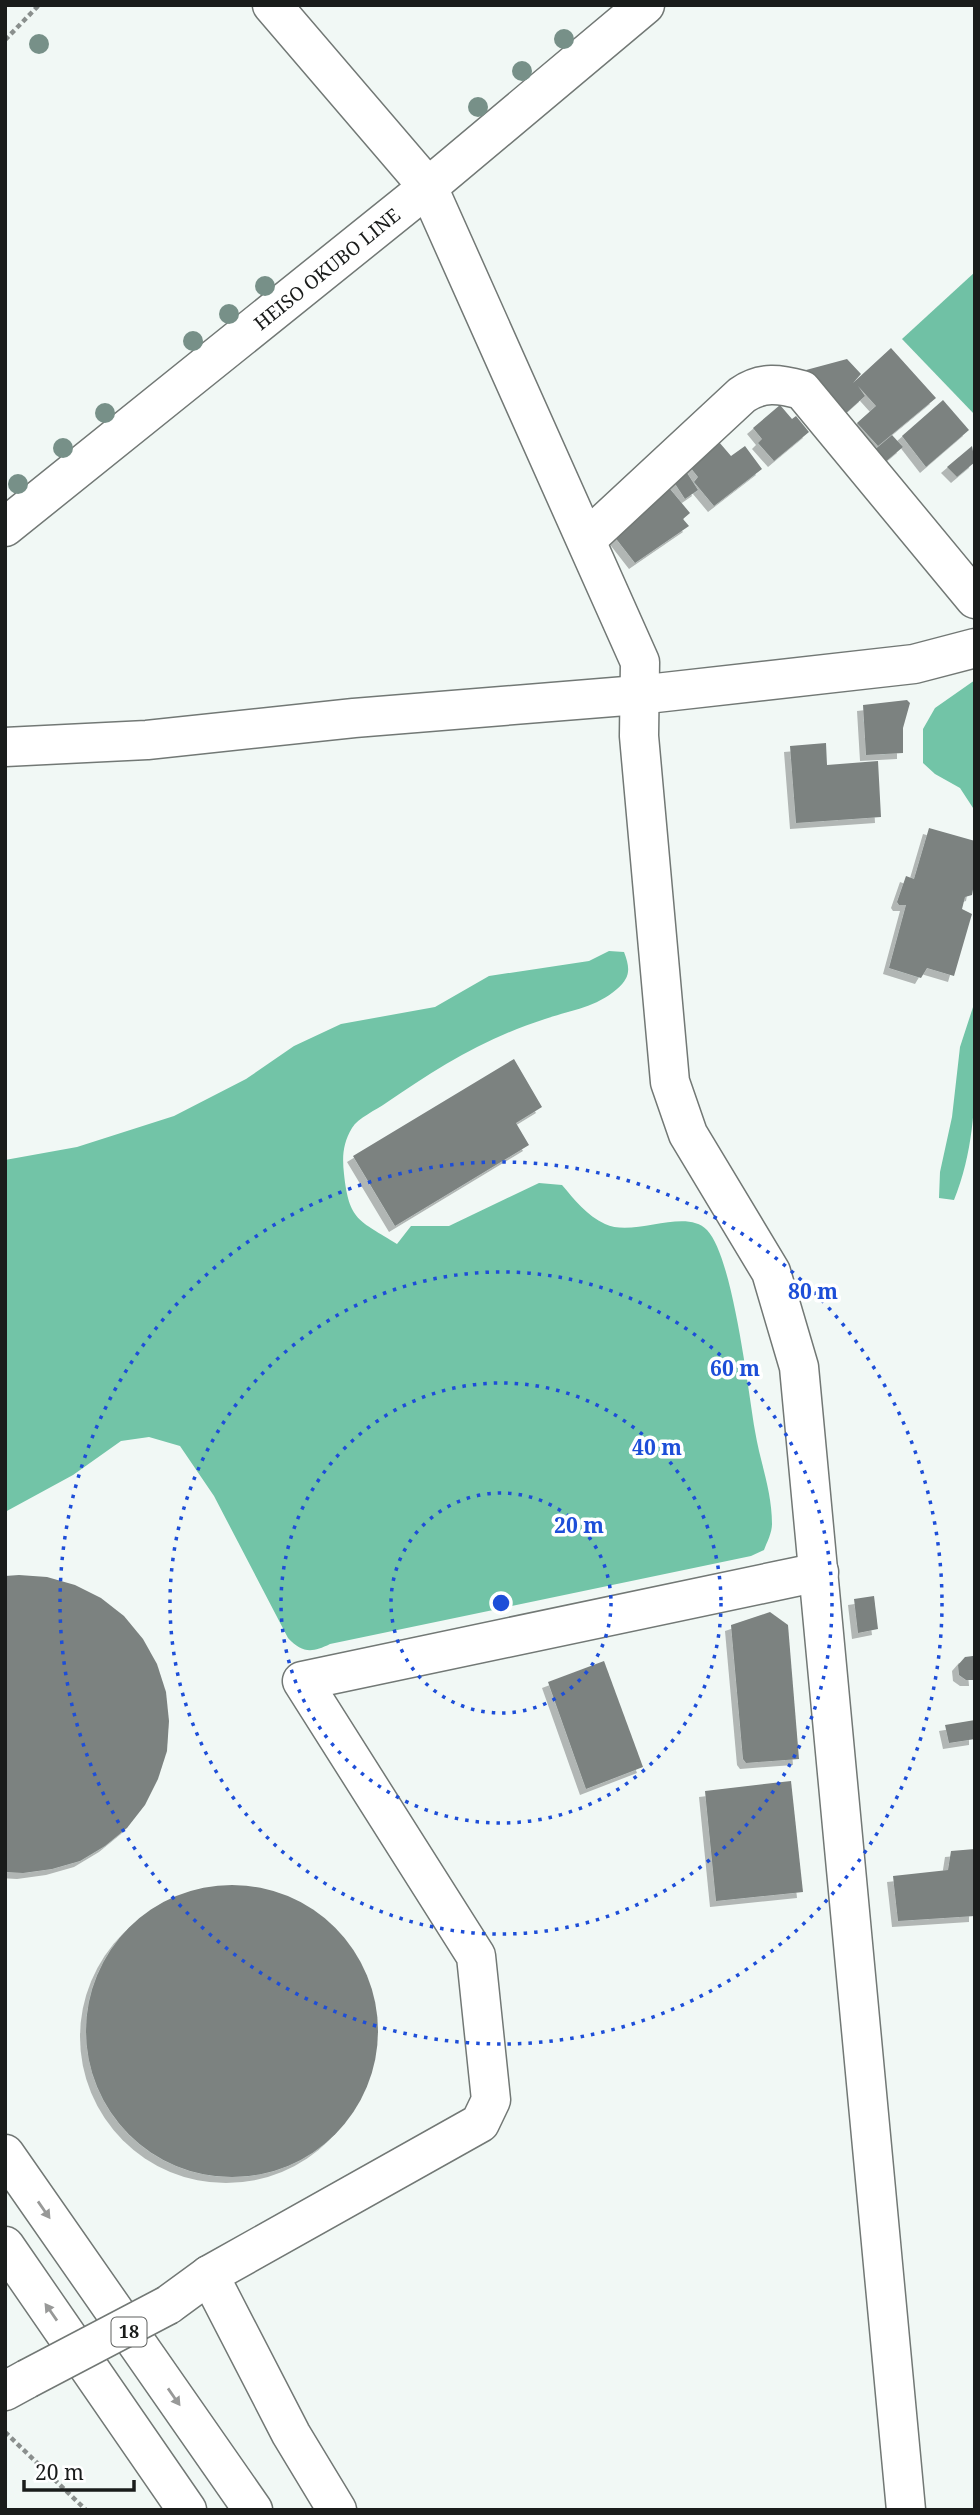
<svg xmlns="http://www.w3.org/2000/svg" width="980" height="2515" viewBox="0 0 980 2515" font-family="'Noto Serif',serif">
<style>
.forest{fill:#72c4a7}
.water{fill:#70c1a5}
.building{fill:#7c8280;filter:url(#shadow)}
.lines{fill:none;stroke-linecap:round;stroke-linejoin:round}
.minor-casing{stroke:#727875;stroke-width:41}
.tertiary-casing{stroke:#727875;stroke-width:41}
.secondary-casing{stroke:#727875;stroke-width:41}
.motorway-casing{stroke:#727875;stroke-width:41}
.path{stroke:#8a8f8d;stroke-width:4.5;stroke-dasharray:5 3.5;stroke-linecap:butt}
.minor{stroke:#fff;stroke-width:38}
.tertiary{stroke:#fff;stroke-width:38}
.secondary{stroke:#fff;stroke-width:38}
.motorway{stroke:#fff;stroke-width:38}
.minor-bridge-casing{stroke:#727875;stroke-width:41;stroke-linecap:butt}
.minor-bridge{stroke:#fff;stroke-width:38}
.tree{fill:#779088}
.oneway{fill:#989998}
.ring{fill:none;stroke:#1d4ed8;stroke-width:3.5;stroke-dasharray:3.5 7}
.labels{text-anchor:middle;stroke-width:7;stroke-linejoin:round;paint-order:stroke}
.shield{fill:#fff;stroke:#5f605f;stroke-width:2}
.shield-label{font-size:18px;font-weight:bold;fill:#1a1c1b}
.street-label{font-size:19px;fill:#1a1c1b;stroke:#fff}
.centre{fill:#1d4ed8;stroke:#fff;stroke-width:3.5}
.ring-label{font-size:21px;text-anchor:middle;font-weight:bold;fill:#1d4ed8;stroke:#fff;stroke-width:7;stroke-linejoin:round;paint-order:stroke}
</style>
<defs>
<filter id="shadow"><feDropShadow dx="-6" dy="6" stdDeviation="0" flood-color="#0004"/></filter>
</defs>
<rect width="100%" height="100%" fill="#f1f8f5"/>
<!-- forest -->
<g class="forest">
<path d="M975 680V811L960 788 935 774 923 763V729L935 708Z"/>
<path d="M609 951 624 952C630 968 631 977 617 989 595 1008 571 1010 545 1019 485 1038 437 1068 386 1103 376 1110 358 1118 352 1128 343 1143 342 1156 344 1174 349 1221 359 1220 397 1244L411 1226H449L539 1183 562 1185C574 1199 587 1216 605 1224 634 1238 685 1207 707 1230 733 1257 748 1390 755 1431 760 1462 772 1491 772 1524 772 1533 767 1542 764 1550L751 1556 330 1644C312 1653 302 1653 288 1638L214 1496 180 1446 149 1437 121 1441 73 1475 5 1512V1160L77 1147 174 1116 246 1079 294 1046 341 1024 435 1007 489 976 589 961Z"/>
<path d="M975 1001C975 1069 980 1136 954 1200L939 1198 940 1172 952 1117 960 1047Z"/>
</g>
<!-- water -->
<path class="water" d="M975 272V415L902 339Z"/>
<!-- building -->
<g class="building">
<path d="M891 348 936 398 878 446 857 423 876 406 858 386 865 396 845 414 806 370 847 359 861 374 853 383Z"/>
<path d="M943 400 969 430 926 467 902 436Z"/>
<path d="M780 405 792 419 796 416 809 432 774 461 758 443 762 439 753 428Z"/>
<path d="M892 435 903 447 884 463 873 451Z"/>
<path d="M719 442 731 456 745 446 762 469 714 506 694 482 698 477 690 467Z"/>
<path d="M972 446 975 462 957 477 947 467Z"/>
<path d="M687 473 698 490 685 499 674 482Z"/>
<path d="M670 489 690 513 683 519 689 526 635 563 614 536Z"/>
<path d="M907 700 910 703 903 728V753L866 755 863 705Z"/>
<path d="M826 743 827 765 878 761 881 817 796 823 790 746Z"/>
<path d="M929 828 975 841V878L972 895 965 897 962 909 972 914 954 976 927 968 921 978 889 968 906 905H899L897 902 906 876 914 879Z"/>
<path d="M514 1059 542 1107 516 1123 529 1145 395 1226 353 1156Z"/>
<path d="M19 1575 47 1577 75 1585 101 1598 124 1616 143 1639 157 1664 166 1692 169 1721 167 1751 158 1779 145 1805 127 1828 105 1846 80 1861 52 1869 23 1873 5 1872V1576Z"/>
<path d="M874 1596 878 1629 858 1633 854 1599Z"/>
<path d="M770 1612 788 1625 799 1759 746 1763 743 1759 731 1625Z"/>
<path d="M973 1656 975 1680H966L959 1675 958 1665 965 1657Z"/>
<path d="M604 1661 643 1767 586 1789 548 1682Z"/>
<path d="M975 1720V1739L949 1743 945 1725Z"/>
<path d="M791 1781 803 1892 716 1901 705 1791Z"/>
<path d="M975 1849V1916L898 1921 893 1876 948 1870 951 1851Z"/>
<circle cx="232" cy="2031" r="146"/>
</g>
<g class="lines">
<!-- minor casing -->
<g class="minor-casing">
<g id="minor">
<path d="M272 5 428 187 640 662 639 736 670 1082 688 1134 771 1272 799 1367 906 2510"/>
<path d="M587 539 742 395C762 381 780 384 802 390L975 599"/>
<path d="M209 2275 291 2434 337 2510"/>
<path d="M168 2305 209 2275 480 2123 491 2100 476 1956 302 1681 819 1572"/>
<path d="M5 2391 27 2379"/>
</g>
</g>
<!-- tertiary casing -->
<g class="tertiary-casing">
<path id="tertiary" d="M5 747 147 740 354 718 638 695 914 664 975 648"/>
</g>
<!-- secondary casing -->
<g class="secondary-casing">
<path id="secondary" d="M5 527 428 187 645 5"/>
</g>
<!-- motorway casing -->
<g class="motorway-casing">
<g id="motorway">
<path d="M5 2154 253 2510"/>
<path d="M5 2246 187 2510"/>
</g>
</g>
<!-- path -->
<g class="path">
<path d="M5 40 39 5"/>
<path d="M5 2432 86 2510"/>
</g>
<!-- minor -->
<use href="#minor" class="minor"/>
<!-- tertiary -->
<use href="#tertiary" class="tertiary"/>
<!-- secondary -->
<use href="#secondary" class="secondary"/>
<!-- motorway -->
<use href="#motorway" class="motorway"/>
<!-- minor-bridge casing -->
<g class="minor-bridge-casing">
<path id="minor-bridge" d="M27 2379 168 2305"/>
</g>
<!-- minor-bridge -->
<use href="#minor-bridge" class="minor-bridge"/>
</g>
<!-- trees -->
<g class="tree">
<circle cx="564" cy="39" r="10"/>
<circle cx="39" cy="44" r="10"/>
<circle cx="522" cy="71" r="10"/>
<circle cx="478" cy="107" r="10"/>
<circle cx="265" cy="286" r="10"/>
<circle cx="229" cy="314" r="10"/>
<circle cx="193" cy="341" r="10"/>
<circle cx="105" cy="413" r="10"/>
<circle cx="63" cy="448" r="10"/>
<circle cx="18" cy="484" r="10"/>
</g>
<!-- one-way arrows -->
<defs><path id="oneway-solid" d="M-6-.8H1V-3.2L6.5 0L1 3.2V.8H-6Z" transform="scale(1.75)"/></defs>
<g class="oneway">
<use href="#oneway-solid" transform="translate(44 2210) rotate(55)"/>
<use href="#oneway-solid" transform="translate(51 2312) rotate(-125)"/>
<use href="#oneway-solid" transform="translate(174 2397) rotate(55)"/>
</g>
<!-- distance rings -->
<g class="ring">
<circle cx="501" cy="1603" r="110"/>
<circle cx="501" cy="1603" r="220"/>
<circle cx="501" cy="1603" r="331"/>
<circle cx="501" cy="1603" r="441"/>
</g>
<g class="labels">
<!-- shield labels -->
<rect class="shield" x="111.5" y="2317.5" width="35" height="29" rx="5"/>
<g class="shield-label">
<text x="129" y="2338">18</text>
</g>
<!-- street labels -->
<g class="street-label">
<text transform="translate(327 269) rotate(-39)" y="7">HEISO OKUBO LINE</text>
</g>
</g>
<circle cx="501" cy="1603" r="10" class="centre"/>
<g class="ring-label">
<text x="813" y="1299">80 m</text>
<text x="735" y="1376">60 m</text>
<text x="657" y="1455">40 m</text>
<text x="579" y="1533">20 m</text>
</g>
<!-- border -->
<rect width="980" height="2515" fill="none" stroke="#1a1c1b" stroke-width="14"/>
<!-- scale -->
<path d="M24 2480v10h110v-10" fill="none" stroke="#1a1c1b" stroke-width="3.5"/>
<text x="35" y="2480" font-size="21" fill="#1a1c1b" stroke="#ffffff" stroke-width="5" paint-order="stroke">20 m</text>
</svg>
